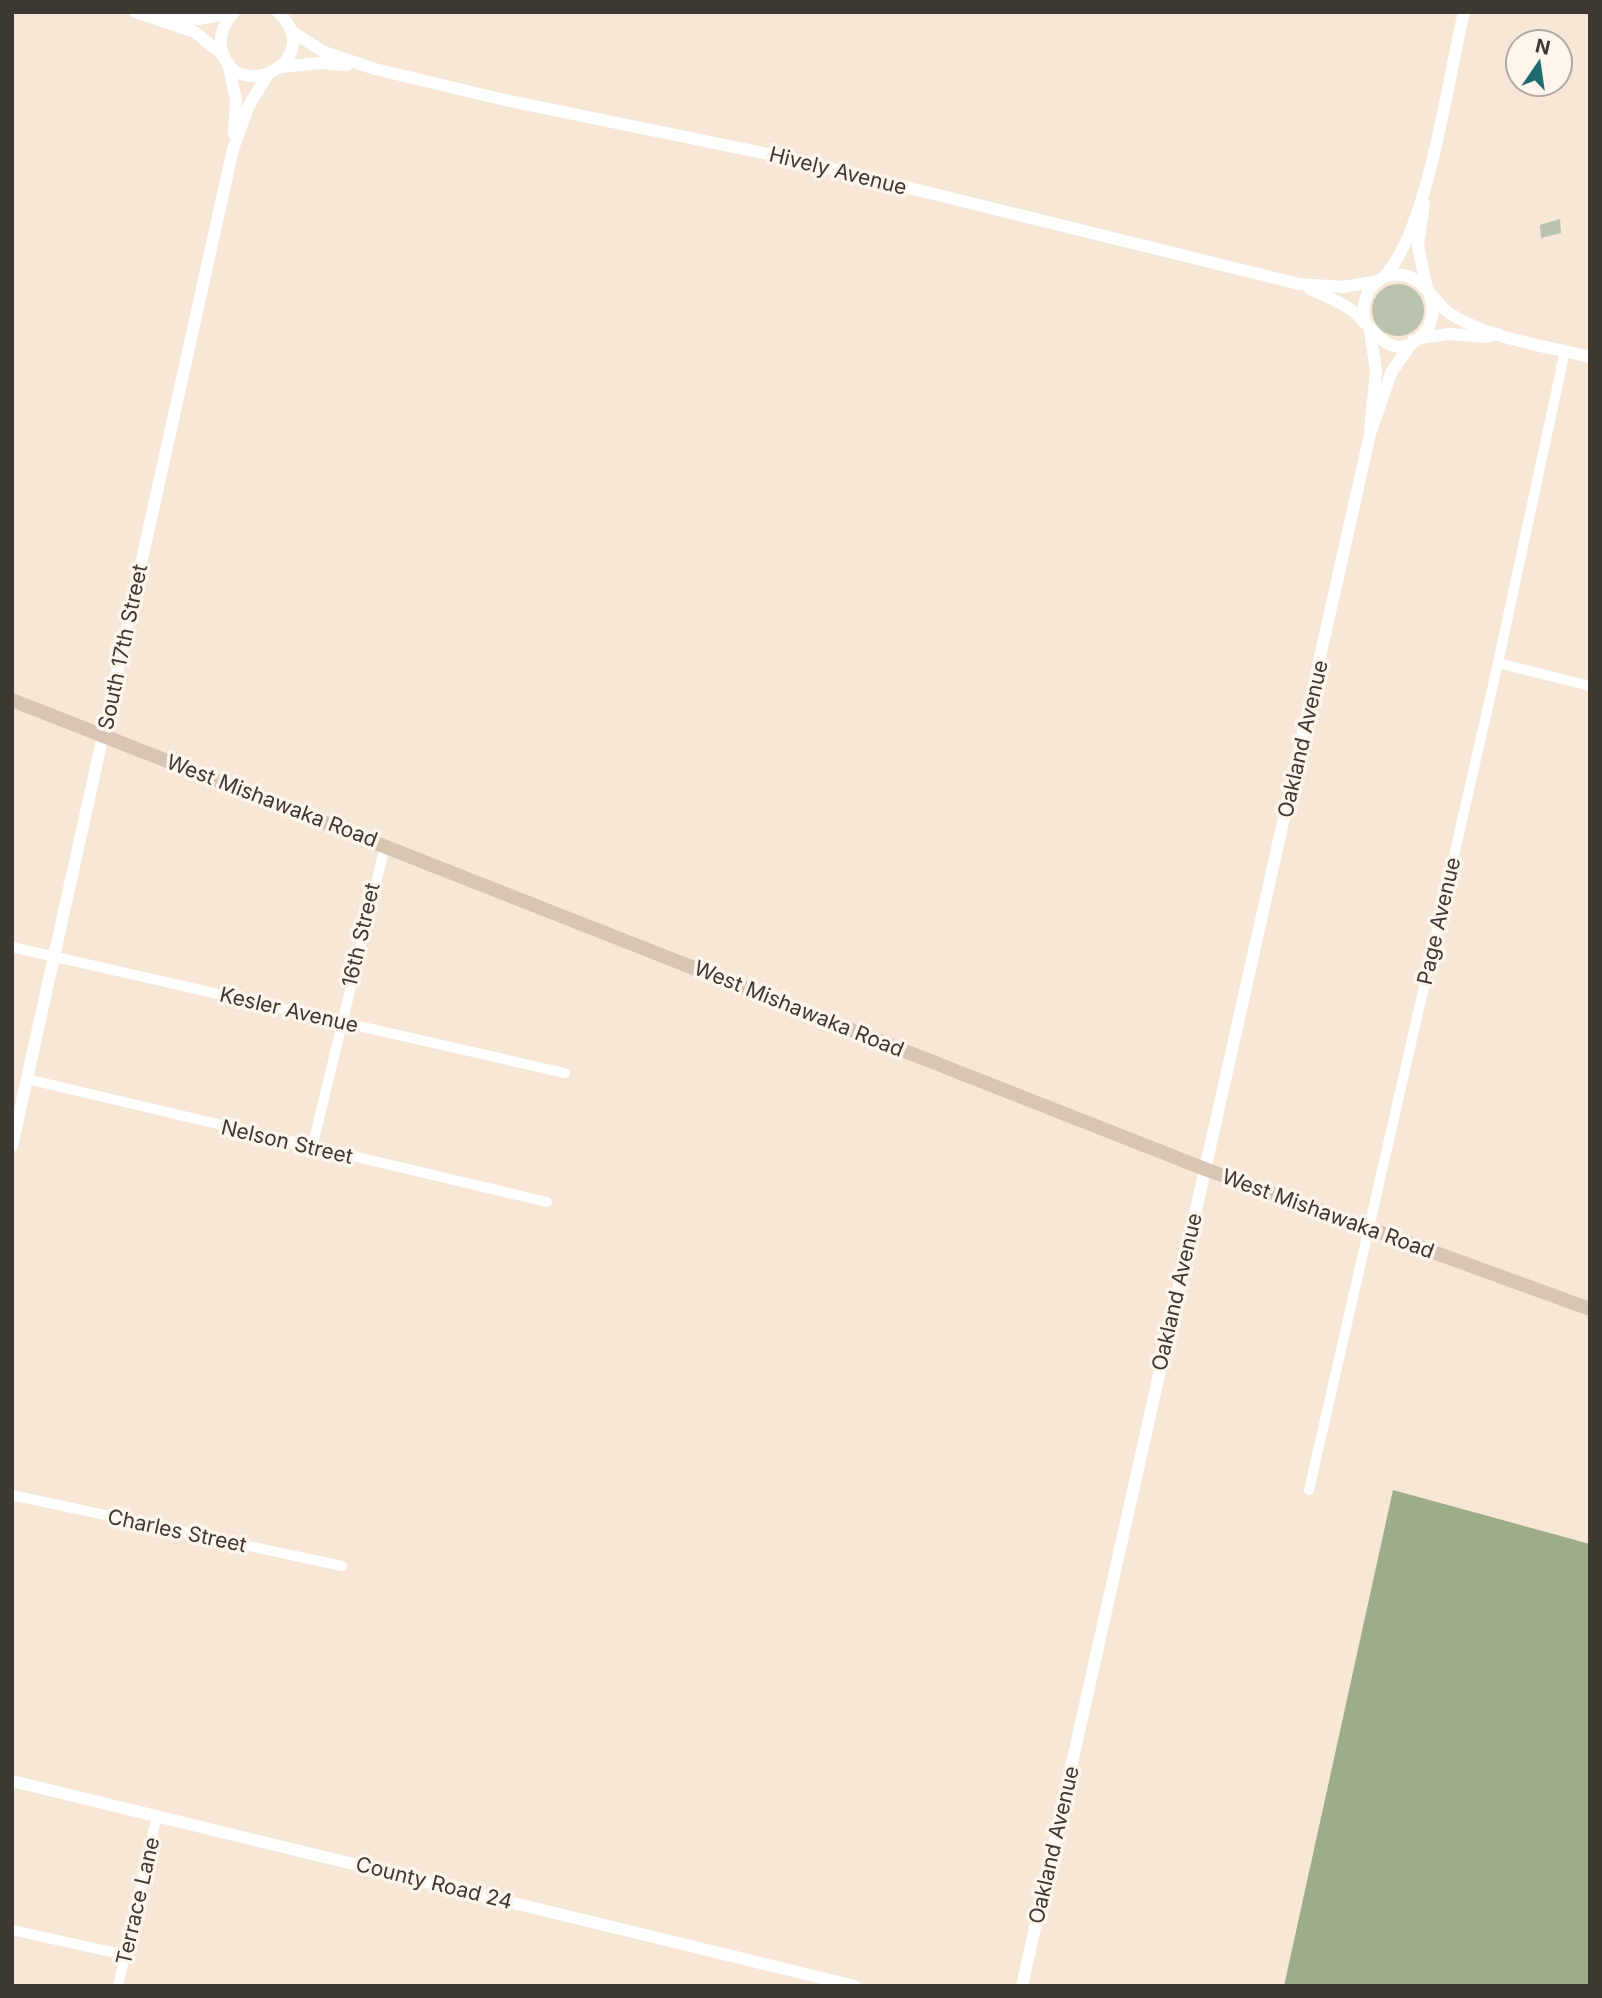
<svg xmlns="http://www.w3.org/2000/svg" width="1602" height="1998" viewBox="0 0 1602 1998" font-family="Inter,sans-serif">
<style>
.green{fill:#b8c2ac}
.forest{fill:#9dad89}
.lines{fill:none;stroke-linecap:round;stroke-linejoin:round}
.minor{stroke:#fff;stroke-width:10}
.tertiary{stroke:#fff;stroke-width:12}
.secondary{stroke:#d8c5b4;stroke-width:14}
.labels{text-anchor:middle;stroke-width:7;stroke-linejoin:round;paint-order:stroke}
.street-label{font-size:21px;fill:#3e3832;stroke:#fef5ec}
</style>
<rect width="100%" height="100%" fill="#f6e7d7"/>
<!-- green -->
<g class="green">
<path d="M1560 219 1561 233 1541 238 1540 225Z"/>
<circle cx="1398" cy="310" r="26"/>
</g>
<!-- forest -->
<path class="forest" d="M1393 1490 1590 1544V1986H1284Z"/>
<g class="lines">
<!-- minor -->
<g class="minor">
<path d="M1498 663 1590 686"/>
<path d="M12 947 565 1073"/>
<path d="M27 1079 547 1202"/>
<path d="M312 1148 385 846"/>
<path d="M1309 1490 1498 663 1565 351"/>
<path d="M12 1495 342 1566"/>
<path d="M12 1930 125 1955"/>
<path d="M118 1986 157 1816"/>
</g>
<!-- tertiary -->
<g class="tertiary">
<path d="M136 12 195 32 224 56"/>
<path d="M234 12C225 22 219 33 221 47 232 108 330 61 278 12"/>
<path d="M168 17 199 19 233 13"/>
<path d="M291 31 324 52 375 69 505 100 792 159 1299 284 1343 287 1378 281"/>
<path d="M228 63 236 100 234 134"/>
<path d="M281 67 321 63 347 65"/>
<path d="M1424 204 1418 246 1427 289"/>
<path d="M1384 277C1429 228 1447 81 1464 12"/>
<path d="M1310 289C1324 296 1341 301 1354 312 1373 328 1394 369 1425 332 1434 321 1434 309 1430 295"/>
<path d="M1365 323C1359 298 1374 271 1403 275 1426 279 1434 304 1452 315 1492 339 1545 346 1590 357"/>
<path d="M1370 331 1376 371 1370 430"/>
<path d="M1420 338 1449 334 1486 337 1498 334"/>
<path d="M12 1146 233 149 249 105 268 74"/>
<path d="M12 1781 855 1986"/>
<path d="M1022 1986 1370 434 1391 373 1413 341"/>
</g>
<!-- secondary -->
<path class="secondary" d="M12 700 1205 1169 1590 1309"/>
</g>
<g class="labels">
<!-- street labels -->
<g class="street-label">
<text transform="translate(838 171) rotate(14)" y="7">Hively Avenue</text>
<text transform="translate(123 647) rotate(-78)" y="7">South 17th Street</text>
<text transform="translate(1303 739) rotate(-77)" y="7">Oakland Avenue</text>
<text transform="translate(272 801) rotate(21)" y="7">West Mishawaka Road</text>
<text transform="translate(1439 921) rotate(-77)" y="7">Page Avenue</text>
<text transform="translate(361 935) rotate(-77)" y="7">16th Street</text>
<text transform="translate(799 1009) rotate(22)" y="7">West Mishawaka Road</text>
<text transform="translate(289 1010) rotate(13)" y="7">Kesler Avenue</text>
<text transform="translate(287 1142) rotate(13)" y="7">Nelson Street</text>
<text transform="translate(1328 1214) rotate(20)" y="7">West Mishawaka Road</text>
<text transform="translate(1177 1292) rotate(-77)" y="7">Oakland Avenue</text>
<text transform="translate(177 1531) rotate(12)" y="7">Charles Street</text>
<text transform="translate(1054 1845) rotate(-77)" y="7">Oakland Avenue</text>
<text transform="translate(434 1883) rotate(14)" y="7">County Road 24</text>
<text transform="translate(138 1901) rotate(-77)" y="7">Terrace Lane</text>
</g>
</g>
<!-- border -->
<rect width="1602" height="1998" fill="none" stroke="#3e3832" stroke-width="28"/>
<!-- north arrow -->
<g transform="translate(1539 63) rotate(13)"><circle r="33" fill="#fef5ec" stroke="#b1a9a2" stroke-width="2"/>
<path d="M0-5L12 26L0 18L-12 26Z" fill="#206b71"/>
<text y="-10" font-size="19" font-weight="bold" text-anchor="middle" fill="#3e3832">N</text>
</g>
</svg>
